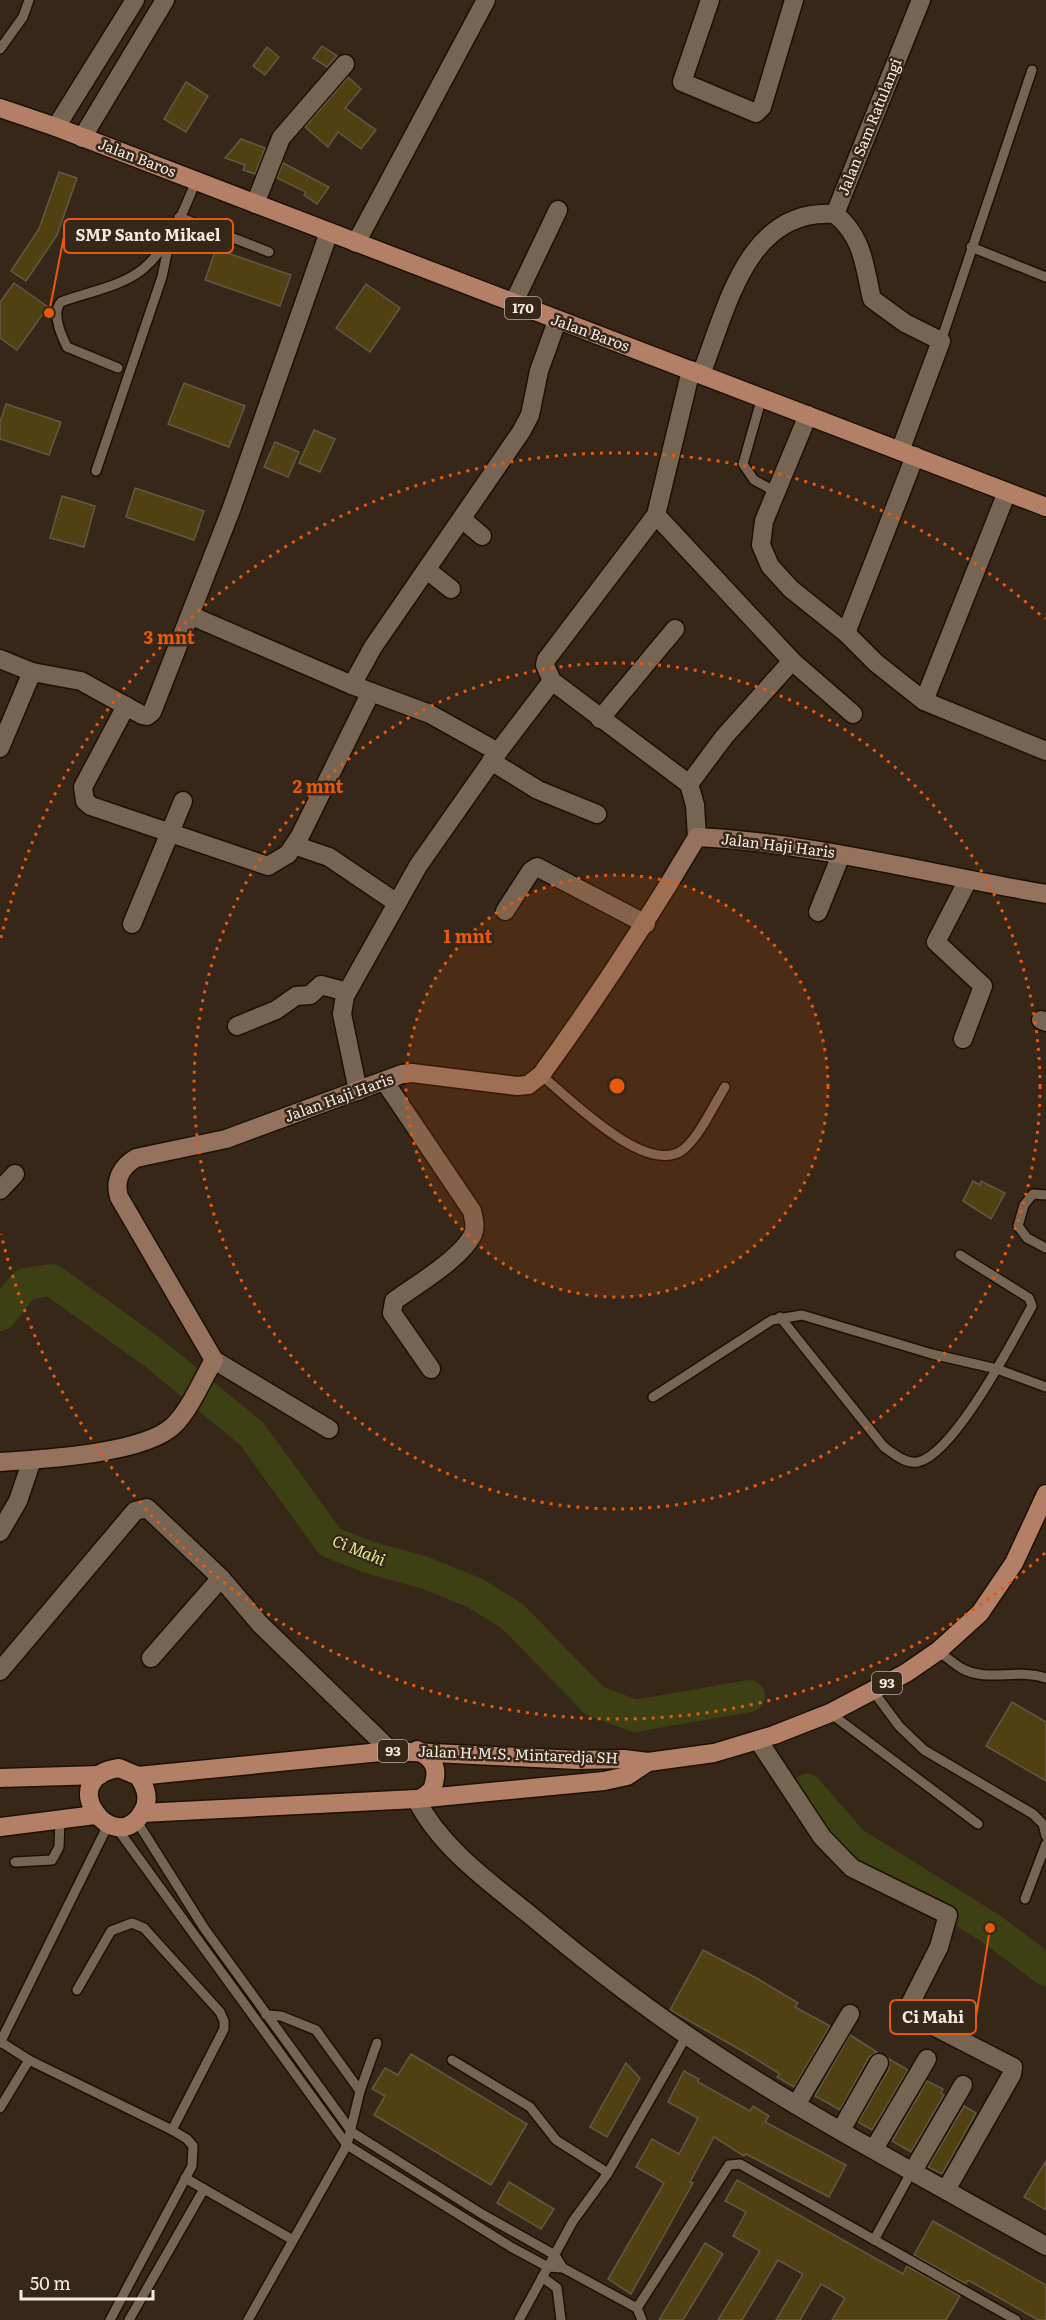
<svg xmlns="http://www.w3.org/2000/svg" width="1046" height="2320" viewBox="0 0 1046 2320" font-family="Literata,serif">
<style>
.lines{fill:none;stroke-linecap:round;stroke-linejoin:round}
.river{stroke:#3d4012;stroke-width:32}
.building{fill:#514112;stroke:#615944;stroke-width:1.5}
.lane-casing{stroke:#1d1003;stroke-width:12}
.street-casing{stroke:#1d1003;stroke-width:21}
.secondary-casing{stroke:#1d1003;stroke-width:21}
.primary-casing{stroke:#1d1003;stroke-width:21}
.lane{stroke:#776554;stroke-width:9}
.street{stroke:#776554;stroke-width:18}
.secondary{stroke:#95725e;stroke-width:18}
.primary{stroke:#b38067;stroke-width:18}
.ring{fill:none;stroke:#e8590c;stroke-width:3;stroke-dasharray:3 6}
.labels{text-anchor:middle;stroke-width:5;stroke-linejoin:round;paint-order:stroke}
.shield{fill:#362718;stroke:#bcb1a5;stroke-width:1.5}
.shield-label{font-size:14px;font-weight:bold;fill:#f6ece2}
.street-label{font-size:15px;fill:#f6ece2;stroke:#362718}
.water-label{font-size:16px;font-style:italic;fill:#e2ea91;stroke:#362718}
.centre{fill:#e8590c;stroke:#362718;stroke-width:3}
.ring-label{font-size:18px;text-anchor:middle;font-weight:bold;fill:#e8590c;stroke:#362718;stroke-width:5;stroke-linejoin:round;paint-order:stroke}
.leader{fill:none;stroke:#e8590c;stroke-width:2}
.callout-dot{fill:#e8590c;stroke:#362718;stroke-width:2}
.callout{fill:#362718;stroke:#e8590c;stroke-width:2}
.callout-label{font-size:16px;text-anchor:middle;font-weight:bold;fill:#f6ece2}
</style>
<rect width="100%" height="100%" fill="#362718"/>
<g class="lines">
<!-- river -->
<g class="river">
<path d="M0 1315 25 1284 52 1280 151 1351 252 1434 330 1542 371 1558 423 1572 475 1593 512 1616 595 1701 635 1716 749 1696"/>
<path d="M807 1790 852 1842 990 1928 1046 1970"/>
</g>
</g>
<!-- building -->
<g class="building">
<path d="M322 46 337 56 327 67 313 58Z"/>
<path d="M267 47 279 57 265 75 253 66Z"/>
<path d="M348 77 361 89 345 108 376 130 361 149 338 132 328 147 305 127Z"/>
<path d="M186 82 208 96 186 132 164 119Z"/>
<path d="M241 139 265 148 255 174 243 170 245 165 225 158Z"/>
<path d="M283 163 329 187 317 204 304 195 306 192 277 178Z"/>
<path d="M59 172 77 178 57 235 26 281 11 271 39 229Z"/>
<path d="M216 249 291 275 280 306 205 280Z"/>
<path d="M14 283 48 307 17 350 0 338V302Z"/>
<path d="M366 284 400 308 370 352 336 328Z"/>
<path d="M184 383 245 406 229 447 168 424Z"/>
<path d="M6 404 61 422 49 455 0 439V422Z"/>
<path d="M314 430 335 439 320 472 299 463Z"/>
<path d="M275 442 299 452 288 477 264 467Z"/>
<path d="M135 488 204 511 194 540 126 517Z"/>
<path d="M62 496 95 506 84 547 50 538Z"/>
<path d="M973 1181 980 1185 981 1181 1005 1193 991 1219 963 1201Z"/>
<path d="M1012 1702 1046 1722V1781L986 1746Z"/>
<path d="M703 1950 758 1979 798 2003 795 2007 830 2026 794 2087 777 2077 780 2074 746 2053 670 2010Z"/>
<path d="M850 2035 877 2052 869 2057 840 2110 815 2096Z"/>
<path d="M411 2054 527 2124 491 2185 374 2115 385 2096 372 2089 385 2068 398 2075Z"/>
<path d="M889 2059 908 2070 872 2130 858 2122 889 2069Z"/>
<path d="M626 2063 640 2078 607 2137 590 2127Z"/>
<path d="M684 2071 699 2079 698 2082 750 2111 753 2106 769 2116 765 2122 846 2165 829 2197 746 2154 744 2156 714 2137 690 2182 693 2183 631 2294 608 2279 664 2183 636 2167 652 2139 679 2154 698 2118 668 2102Z"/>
<path d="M927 2081 943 2089 941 2093 944 2095 911 2152 892 2141Z"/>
<path d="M964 2106 976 2113 942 2174 928 2167Z"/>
<path d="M1046 2161V2210L1024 2197Z"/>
<path d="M737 2180 903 2274 907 2266 960 2296 946 2320H832L845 2298 821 2284 800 2320H776L803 2274 778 2260 742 2320H718L760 2251 733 2236 746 2212 725 2201Z"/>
<path d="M509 2182 554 2209 541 2229 497 2203Z"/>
<path d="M933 2221 1046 2285V2320H1038L968 2280 966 2284 914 2255Z"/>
<path d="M705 2243 723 2254 683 2320H659Z"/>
</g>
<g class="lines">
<!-- lane casing -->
<g class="lane-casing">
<g id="lane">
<path d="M0 49 23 17 29 0"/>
<path d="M179 217 269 252"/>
<path d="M971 247 1046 277"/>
<path d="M941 341 1032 70"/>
<path d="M118 368 67 347C61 335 51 313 61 302 87 292 121 287 143 269 169 247 184 211 196 181"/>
<path d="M762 397 743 464 754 480 776 492"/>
<path d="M96 471 162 277 170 239"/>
<path d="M541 1075C568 1097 648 1179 684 1149 701 1134 713 1106 725 1087"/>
<path d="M1046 1195 1033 1194 1024 1205 1018 1226 1027 1238 1046 1248"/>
<path d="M780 1317 884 1447C894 1454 905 1464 918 1462 955 1453 1013 1340 1032 1306L1029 1298 960 1255"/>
<path d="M653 1397 772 1320 802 1315 932 1354 997 1369 1046 1387"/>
<path d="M938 1651C945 1656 953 1663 961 1668 987 1683 1018 1668 1046 1678"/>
<path d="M873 1691 899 1726 924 1750 1033 1814 1043 1824 1046 1836"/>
<path d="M830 1713 978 1824"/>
<path d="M136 1820 204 1928 352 2132 482 2214 555 2255 563 2268"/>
<path d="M116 1827 347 2145 511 2247 548 2267 563 2268 637 2308 642 2320"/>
<path d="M15 1862 52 1860 59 1847 60 1820"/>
<path d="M1025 1899 1046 1844"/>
<path d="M77 1990 111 1931 132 1923 144 1928 220 2012 224 2021V2029L172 2130"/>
<path d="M1 2042 29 2060"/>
<path d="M0 2043 108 1825"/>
<path d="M452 2060 530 2107 556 2140 608 2173"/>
<path d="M360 2091 377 2043"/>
<path d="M0 2108 29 2060 172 2130 187 2139 193 2146 192 2166 110 2320"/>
<path d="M204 2189 293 2240"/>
<path d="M874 2240 912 2171"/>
<path d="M542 2277 557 2288 561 2320"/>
<path d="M637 2308 729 2165 740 2164 1016 2320"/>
<path d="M129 2320 204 2189 185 2178"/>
<path d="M248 2320 347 2145 360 2091 316 2030 281 2016 266 2015"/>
<path d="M519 2320 573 2221 608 2173 687 2035"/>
</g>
</g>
<!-- street casing -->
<g class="street-casing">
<g id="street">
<path d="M710 0 682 82 756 113 762 107 794 0"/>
<path d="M56 127 135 0"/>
<path d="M82 138 165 0"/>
<path d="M255 204 281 138 345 64"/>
<path d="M835 214C864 238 864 266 872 299L905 323 941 341 900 451"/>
<path d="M835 214 921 0"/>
<path d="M356 243 486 0"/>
<path d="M513 304 558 210"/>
<path d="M691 370 656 515 546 660 545 665 552 681 689 784 695 805 697 837"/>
<path d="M701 374C727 310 746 207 835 214"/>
<path d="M808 415 764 521 761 545 770 566 791 589 846 633 876 663 924 701 1046 751"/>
<path d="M656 515 792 661 853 714"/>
<path d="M462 519 482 536"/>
<path d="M427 570 451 589"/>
<path d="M192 616 352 685"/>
<path d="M846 633 915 456"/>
<path d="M0 659 32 672 81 681 142 715 147 716 152 712 231 510 329 232"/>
<path d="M552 681 498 752 430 714 352 685 373 647 521 432 530 415 539 371 557 321"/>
<path d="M924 701 1007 492"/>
<path d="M126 706 83 787 85 801 91 806 268 866 288 854 300 836 371 692"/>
<path d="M600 719 675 629"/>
<path d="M0 748 32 672"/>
<path d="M491 761 538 790 597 814"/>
<path d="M689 784 724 737 792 661"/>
<path d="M294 845 329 857 397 903"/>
<path d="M505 911 531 871 537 867 646 924"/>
<path d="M818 912 841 855"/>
<path d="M132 924 183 801"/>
<path d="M1041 1020 1046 1022"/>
<path d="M237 1026 276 1010 296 996 310 995 321 985 347 992"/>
<path d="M963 1039 983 986 936 942 968 880"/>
<path d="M385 1082 472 1211C474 1219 476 1227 473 1234 462 1258 416 1285 394 1301L392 1313 431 1369"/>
<path d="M358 1091 342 1014 345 996 418 866 498 752"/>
<path d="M0 1190 15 1174"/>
<path d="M214 1360 329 1429"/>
<path d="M0 1532 18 1501 32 1460"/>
<path d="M151 1658 221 1578"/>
<path d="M0 1671 135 1511 147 1508 221 1578 260 1624 391 1751"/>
<path d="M758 1740 822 1837 852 1868 948 1915 939 1947 908 2008V2013L1013 2067 1012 2074 946 2190"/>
<path d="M416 1799C440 1847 489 1882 530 1915 580 1957 631 1997 685 2034 800 2113 925 2178 1046 2246"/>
<path d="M796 2105 850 2014"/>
<path d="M841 2130 879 2063"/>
<path d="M874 2149 927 2059"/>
<path d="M913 2171 963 2085"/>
</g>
</g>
<!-- secondary casing -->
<g class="secondary-casing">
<path id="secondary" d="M0 1462C42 1459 143 1454 173 1426 190 1410 202 1380 214 1360L119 1197C114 1180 122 1166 136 1158L226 1139 402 1074 412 1073 517 1086 528 1085 541 1075C597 998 648 920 697 837 815 843 930 874 1046 894"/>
</g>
<!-- primary casing -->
<g class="primary-casing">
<g id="primary">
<path d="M0 108 56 127 1046 507"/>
<path d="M417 1750C436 1760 439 1770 432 1790L422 1798"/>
<path d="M138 1776C146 1787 150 1799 143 1811 116 1862 51 1778 119 1768L138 1776 391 1751 578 1760 624 1759 648 1762 714 1753 774 1735 830 1713 906 1673 938 1651 980 1613 1014 1563 1046 1494"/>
<path d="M0 1778 100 1775"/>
<path d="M142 1813 416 1799 604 1781 627 1776 648 1762"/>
<path d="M0 1827 95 1815"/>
</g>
</g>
<!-- lane -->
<use href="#lane" class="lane"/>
<!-- street -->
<use href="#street" class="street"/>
<!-- secondary -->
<use href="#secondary" class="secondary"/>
<!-- primary -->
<use href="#primary" class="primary"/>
</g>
<!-- distance rings -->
<circle cx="617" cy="1086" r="211" fill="#e8590c" fill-opacity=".12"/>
<g class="ring">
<circle cx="617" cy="1086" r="211"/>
<circle cx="617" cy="1086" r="423"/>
<path d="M1045 1553A634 634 0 0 1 1 1234M1 938A634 634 0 0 1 1045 619"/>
</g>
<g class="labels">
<!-- shield labels -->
<g class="shield">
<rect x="505" y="297" width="36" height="22" rx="4.5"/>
<rect x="872" y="1672" width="30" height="22" rx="4.5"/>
<rect x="378" y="1740" width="30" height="22" rx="4.5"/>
</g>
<g class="shield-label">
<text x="523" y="313">170</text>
<text x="887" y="1688">93</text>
<text x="393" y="1756">93</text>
</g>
<!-- street labels -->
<g class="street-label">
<text transform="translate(870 127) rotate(-68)" y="5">Jalan Sam Ratulangi</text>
<text transform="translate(137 158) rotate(21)" y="5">Jalan Baros</text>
<text transform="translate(590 333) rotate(20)" y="5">Jalan Baros</text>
<text transform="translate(778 846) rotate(7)" y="5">Jalan Haji Haris</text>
<text transform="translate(339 1098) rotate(-20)" y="5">Jalan Haji Haris</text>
<text transform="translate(518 1755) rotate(2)" y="5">Jalan H.M.S. Mintaredja SH</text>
</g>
<!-- water labels -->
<g class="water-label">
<text transform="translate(359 1550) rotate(22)" y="6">Ci Mahi</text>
</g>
</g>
<circle cx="617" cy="1086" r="9" class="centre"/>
<g class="ring-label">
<text x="169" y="644">3 mnt</text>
<text x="318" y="793">2 mnt</text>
<text x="468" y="943">1 mnt</text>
</g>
<!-- callouts -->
<path class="leader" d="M49 313L64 236M990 1928L976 2017"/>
<g class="callout-dot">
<circle cx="49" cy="313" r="6"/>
<circle cx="990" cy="1928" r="6"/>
</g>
<g class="callout">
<rect x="64" y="219" width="169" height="34" rx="6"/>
<rect x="890" y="2000" width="86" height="34" rx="6"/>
</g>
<g class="callout-label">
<text x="148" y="241">SMP Santo Mikael</text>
<text x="933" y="2023">Ci Mahi</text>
</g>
<!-- scale -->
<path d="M21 2290v9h132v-9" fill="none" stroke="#f6ece2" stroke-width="3"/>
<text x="30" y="2290" font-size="18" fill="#f6ece2" stroke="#362718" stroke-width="4.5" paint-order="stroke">50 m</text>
</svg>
